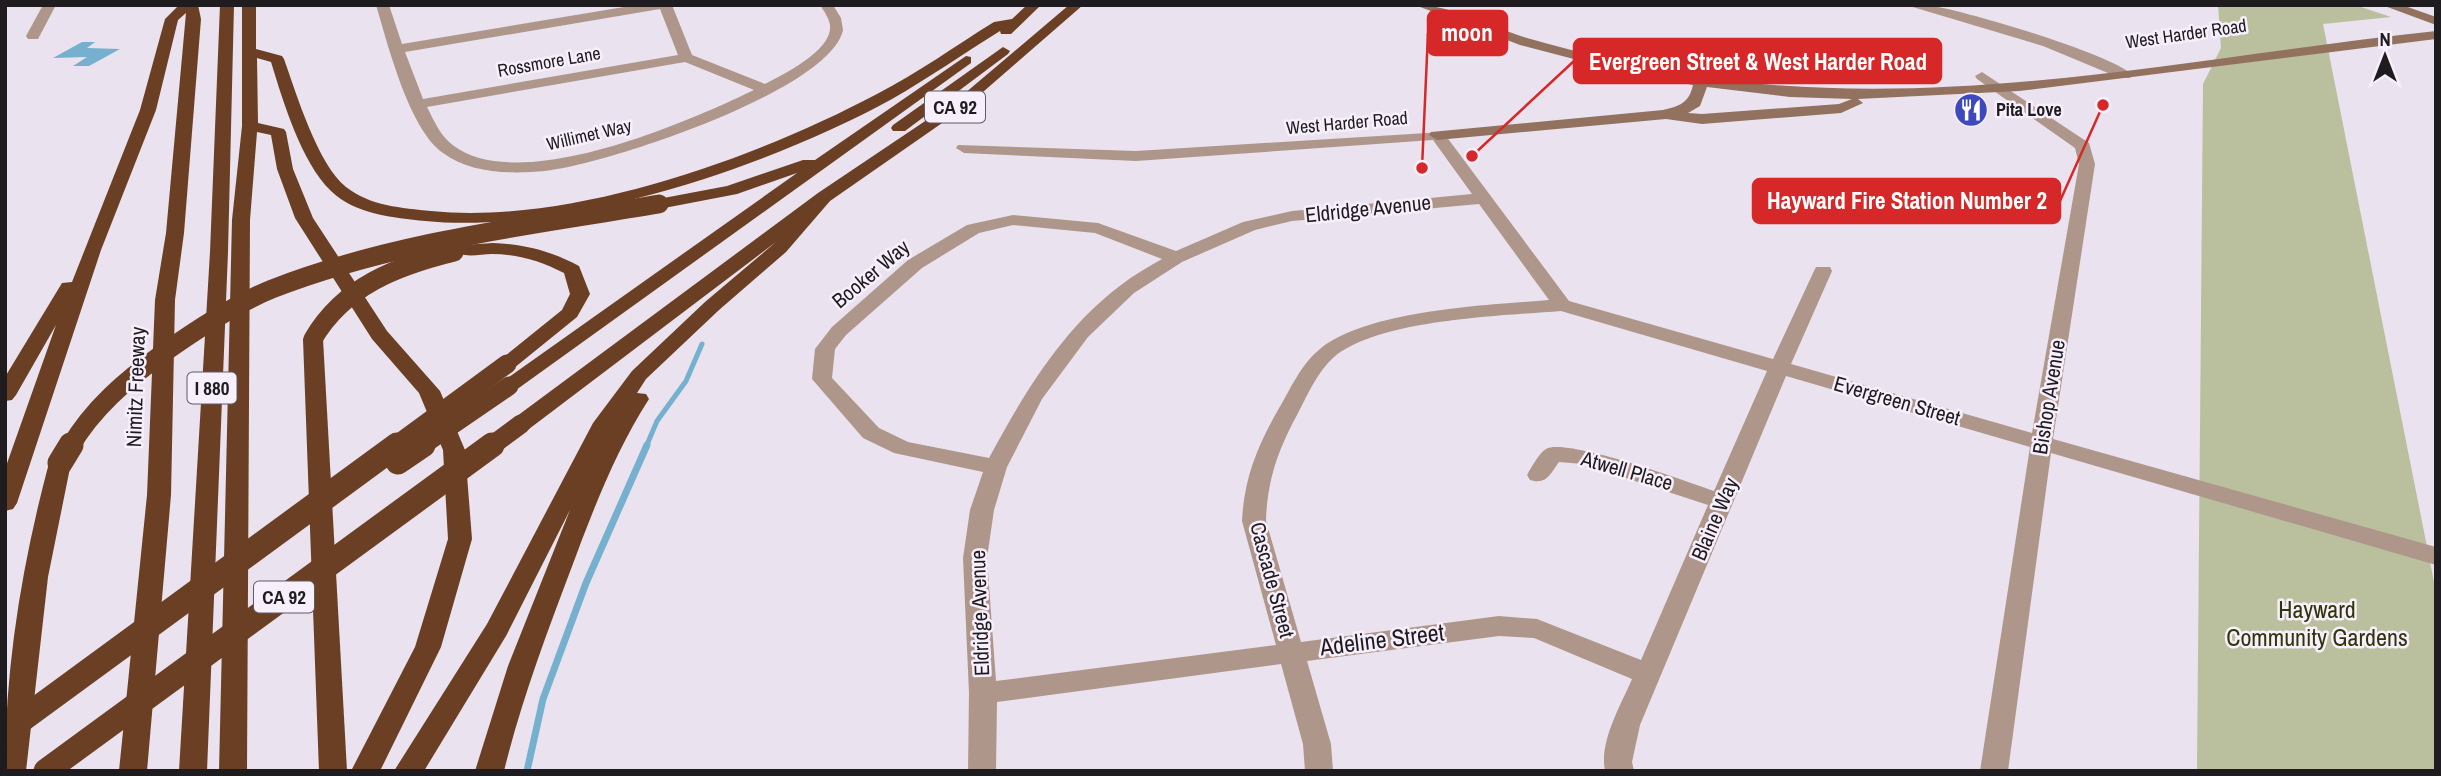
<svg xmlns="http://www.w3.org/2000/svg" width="2441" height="776" viewBox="0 0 2441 776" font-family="'Archivo Narrow',sans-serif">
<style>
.green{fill:#bac09d}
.water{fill:#75b1ce}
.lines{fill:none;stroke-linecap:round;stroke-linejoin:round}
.stream-far1{stroke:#75b1ce;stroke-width:5}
.stream{stroke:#75b1ce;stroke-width:7}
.street{fill:#ae978a;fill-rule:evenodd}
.secondary{fill:#92715e;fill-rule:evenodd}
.highway{fill:#6b3f23;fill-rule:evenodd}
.highway-bridge-far1{stroke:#6b3f23;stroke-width:19}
.highway-bridge{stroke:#6b3f23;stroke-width:25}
.labels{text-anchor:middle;stroke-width:5;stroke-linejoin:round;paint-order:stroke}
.far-street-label{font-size:18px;fill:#1f1c20;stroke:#f7effb}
.far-poi-label{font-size:18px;font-weight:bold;fill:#1f1c20;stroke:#f7effb;text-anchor:start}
.shield{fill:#f7effb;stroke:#605b62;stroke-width:2}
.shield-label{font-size:19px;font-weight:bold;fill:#1f1c20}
.street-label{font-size:21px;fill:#1f1c20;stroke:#f7effb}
.near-park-label{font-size:24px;fill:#303509;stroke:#f7effb}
.near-street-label{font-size:24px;fill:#1f1c20;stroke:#f7effb}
.leader{fill:none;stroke:#d62828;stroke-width:2.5}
.callout-dot{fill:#d62828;stroke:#f7effb;stroke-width:2.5}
.callout{fill:#d62828;stroke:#d62828;stroke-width:2.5}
.callout-label{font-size:23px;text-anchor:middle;font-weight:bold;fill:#fff}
</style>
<rect width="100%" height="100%" fill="#eae2ee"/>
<!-- green -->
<path class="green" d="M2218 5H2355L2391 17 2323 24 2436 592V771H2197L2203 84 2221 48Z"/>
<!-- water -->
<path class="water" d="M82 42H95L87 48 120 49 89 66H73L87 57 53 58Z"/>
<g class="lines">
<!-- stream-far1 -->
<path class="stream-far1" d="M646 447 657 421 686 381 702 344"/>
<!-- stream -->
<path class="stream" d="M527 771 543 699 586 583 647 445"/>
<!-- street -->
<g class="street">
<path d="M43 5H56L38 39H28L26 36Z"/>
<path d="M376 5H389L402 44 636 5H672L692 55 765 84C784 74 833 50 830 25 829 18 824 11 820 5H833L841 18 843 30C830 91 604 165 545 171 512 174 471 174 443 153 409 129 388 45 376 5ZM660 9 678 55 423 99 405 52ZM685 62 754 90C688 122 521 195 454 146 441 137 434 121 427 107Z"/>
<path d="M1906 5C1913 5 1920 4 1927 5 1960 9 2112 54 2132 75L2130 78H2120L2043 46Z"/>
<path d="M1982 72 2089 143 2095 164 2053 439 2436 547V565L2051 453 2008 771H1980L2030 447 1786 376 1640 725 1632 762 1634 771H1605C1599 741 1621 705 1632 679L1534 638 1499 636 1307 661 1331 744 1333 771H1305L1303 744 1281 664 997 702 996 771H968L969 693 963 558 970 510 983 472 894 453 863 438 812 379 815 349 832 327 908 260 967 225 1013 215 1098 223 1176 251 1243 222 1292 211 1472 194 1433 140 1136 161 964 153 956 148 958 145 1136 151 1443 132 1569 301 1773 359 1814 271 1816 267H1830L1832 271 1791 364 2032 433 2079 164 2075 148 1977 79 1975 76ZM1479 204 1549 300C1488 305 1367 310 1320 349 1301 364 1290 390 1278 410 1257 447 1244 479 1242 521L1276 645 996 681 987 558 994 510 1007 467 1042 399 1088 337 1134 293 1182 262 1255 230 1292 221ZM1013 225 1095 233 1162 259C1148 267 1134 275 1121 285 1062 329 1023 395 989 458L908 442 879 428 832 378 835 349 846 335 922 268 979 233ZM1561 311 1767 371 1714 491C1688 482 1566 437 1546 449 1539 453 1531 468 1527 475L1530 480C1547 485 1550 474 1559 462L1583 464 1708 505 1641 660 1537 619 1499 616 1301 642 1266 521C1267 481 1278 450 1297 415 1307 396 1317 372 1334 357 1380 319 1502 316 1561 311Z"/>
</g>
<!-- secondary -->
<g class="secondary">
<path d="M1415 5C1453 5 1490 27 1527 38 1582 54 1638 66 1695 76L1698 67 1703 66 1710 70 1709 78C1952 112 2194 57 2436 31V39L2019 91 1858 99 1863 103 1841 113 1702 124 1666 119 1437 140 1429 135 1431 132 1663 110C1680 106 1689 103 1693 85L1612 69 1520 45ZM1707 87 1790 97 1852 99 1839 104 1702 114 1688 113 1700 106Z"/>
<path d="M2382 5H2402L2436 17V25Z"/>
</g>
<!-- highway -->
<g class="highway">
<path d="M179 5H198L201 19 184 233 175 300 171 495 147 771H119L147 495 155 300 166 233 186 13 178 20 156 110 101 250 17 503 13 509 5 511V469L56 325 16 395 12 400 5 401V377L62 283 72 282 140 110 165 19Z"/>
<path d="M220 5H234L228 252 207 771H179L210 252Z"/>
<path d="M242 5H256V49L282 56 284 59C296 93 318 165 346 187 370 206 402 208 431 211 571 225 754 159 877 94 918 73 955 46 994 22L1012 19 1027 5H1041L1011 34H1001L1000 31C964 53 929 78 892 99 768 167 567 235 425 221 394 218 354 214 331 191 301 162 283 101 271 62L257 58 258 123 284 129 286 132 293 169 313 218 387 331 440 391 465 450 472 539 441 647 380 771H351L415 647 448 539 443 450 419 393 372 339 295 218 277 169 271 135 257 132 250 220 247 771H219L232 220 242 126Z"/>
<path d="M1069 5H1083L968 105 830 201 786 252 719 310 646 379 637 393 646 394 649 399C615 452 593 510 571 569 546 635 521 702 504 771H475L508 666 570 510 506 636 424 771H394L487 624 593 423 632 371 705 302 776 242 529 429H513L510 424 513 419 818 193 958 99Z"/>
<path d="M1003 47 1010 51 1008 54 905 131H893L891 128 893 125Z"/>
<path d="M966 56 971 57V63L516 390H502L499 386 502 382 797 173 737 194 659 209 650 204 653 200 727 186 803 160H815Z"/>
<path d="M493 243C524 244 551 251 579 266L590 294 577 317 514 368H500L497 364 500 360 562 310 570 294 564 273C541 261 518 254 492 254 480 254 462 259 454 250L463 245Z"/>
<path d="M313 333 320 335 323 339 347 771H319L303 339 306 335Z"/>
<path d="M60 456 68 458 71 463 48 577 26 771H5C5 667 22 564 49 463L52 458Z"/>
</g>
<!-- highway-bridge-far1 -->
<g class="highway-bridge-far1">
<path d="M313 339C344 286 397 266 454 252"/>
<path d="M70 447C93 408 126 380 162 354 193 332 237 303 272 289 395 241 529 226 659 204"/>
<path d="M394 447 507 364"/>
<path d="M420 447 509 386"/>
<path d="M490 447 521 424"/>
</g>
<!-- highway-bridge -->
<g class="highway-bridge">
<path d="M398 462 423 445"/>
<path d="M60 463 71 445"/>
<path d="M5 732 397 445"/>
<path d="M46 771 492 445"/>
</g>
</g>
<!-- icons -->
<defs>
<g id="restaurant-disc" transform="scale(1.75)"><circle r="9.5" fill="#3e49bd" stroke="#f7effb"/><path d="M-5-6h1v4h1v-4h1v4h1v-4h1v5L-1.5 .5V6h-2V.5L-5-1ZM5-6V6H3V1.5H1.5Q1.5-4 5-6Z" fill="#fff"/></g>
</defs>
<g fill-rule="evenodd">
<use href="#restaurant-disc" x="1971" y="110"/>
</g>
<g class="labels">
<!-- far-street labels -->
<g class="far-street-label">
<text transform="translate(2186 34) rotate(-8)" y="6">West Harder Road</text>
<text transform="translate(549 62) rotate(-10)" y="6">Rossmore Lane</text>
<text transform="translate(1347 123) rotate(-5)" y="6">West Harder Road</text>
<text transform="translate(589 135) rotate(-13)" y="6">Willimet Way</text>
</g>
<!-- far-poi labels -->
<g class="far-poi-label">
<text x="1996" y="116">Pita Love</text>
</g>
<!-- shield labels -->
<g class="shield">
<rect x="925" y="91.5" width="60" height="31" rx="5"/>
<rect x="187.5" y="372.5" width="49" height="31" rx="5"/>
<rect x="254" y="581.5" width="60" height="31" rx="5"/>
</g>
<g class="shield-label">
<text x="955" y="114">CA 92</text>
<text x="212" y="395">I 880</text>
<text x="284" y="604">CA 92</text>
</g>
<!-- street labels -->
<g class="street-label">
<text transform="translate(1368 209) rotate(-6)" y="7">Eldridge Avenue</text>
<text transform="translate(871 274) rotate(-40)" y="7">Booker Way</text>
<text transform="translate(136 387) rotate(-88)" y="7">Nimitz Freeway</text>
<text transform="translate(2049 397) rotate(-81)" y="7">Bishop Avenue</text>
<text transform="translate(1897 401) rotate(16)" y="7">Evergreen Street</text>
<text transform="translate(1627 471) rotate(16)" y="7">Atwell Place</text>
<text transform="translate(1715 519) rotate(-67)" y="7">Blaine Way</text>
<text transform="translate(1272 580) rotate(75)" y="7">Cascade Street</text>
<text transform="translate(980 613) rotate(-92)" y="7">Eldridge Avenue</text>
</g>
<!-- near-park labels -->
<g class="near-park-label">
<text x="2317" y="618">Hayward<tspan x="2317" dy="28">Community Gardens</tspan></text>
</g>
<!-- near-street labels -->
<g class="near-street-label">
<text transform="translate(1382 640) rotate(-7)" y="8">Adeline Street</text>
</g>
</g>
<!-- callouts -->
<path class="leader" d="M1422 168L1428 33M1472 156L1574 61M2103 105L2060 201"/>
<g class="callout-dot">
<circle cx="1422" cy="168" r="7"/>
<circle cx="1472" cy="156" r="7"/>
<circle cx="2103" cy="105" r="7"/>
</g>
<g class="callout">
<rect x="1428" y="11" width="79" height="44" rx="7"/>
<rect x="1574" y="39" width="367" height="44" rx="7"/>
<rect x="1753" y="179" width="307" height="44" rx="7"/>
</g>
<g class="callout-label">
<text x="1467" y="41">moon</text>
<text x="1758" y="70">Evergreen Street &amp; West Harder Road</text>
<text x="1907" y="209">Hayward Fire Station Number 2</text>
</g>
<!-- border -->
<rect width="2441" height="776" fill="none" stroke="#1f1c20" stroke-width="14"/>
<!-- north arrow -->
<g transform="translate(2385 56)" stroke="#f7effb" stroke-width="5" paint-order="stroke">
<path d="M0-5L12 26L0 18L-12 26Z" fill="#1f1c20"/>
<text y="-10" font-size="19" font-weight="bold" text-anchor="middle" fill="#1f1c20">N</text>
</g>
</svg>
